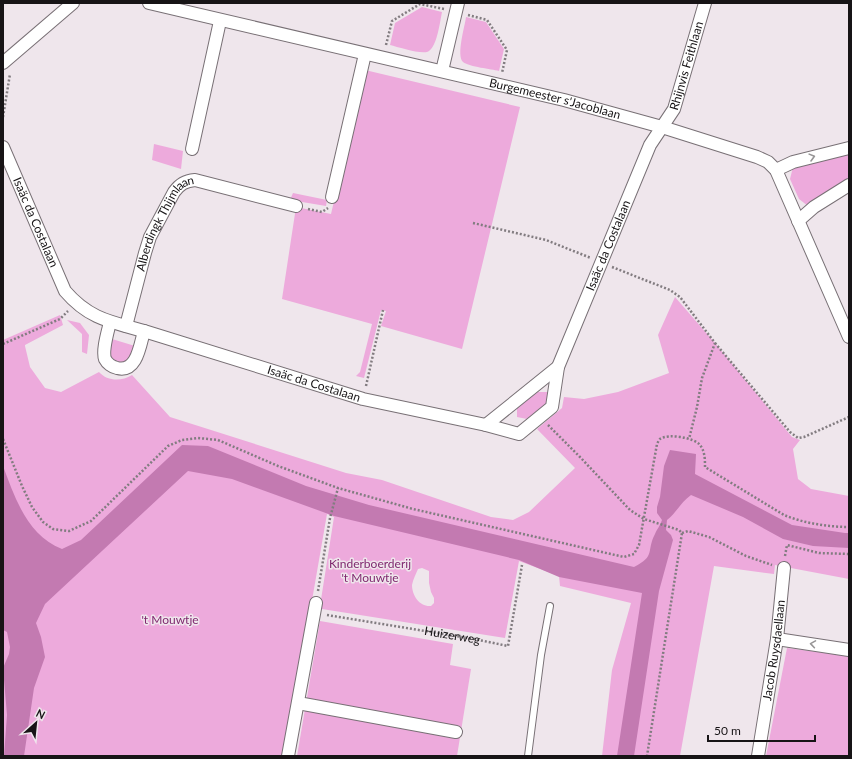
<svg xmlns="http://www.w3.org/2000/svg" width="852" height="759" viewBox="0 0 852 759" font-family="Lato,sans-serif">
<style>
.green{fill:#edaadc;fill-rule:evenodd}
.water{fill:#c37ab1}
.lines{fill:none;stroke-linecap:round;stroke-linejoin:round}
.lane-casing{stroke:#787075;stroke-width:8}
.street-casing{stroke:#787075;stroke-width:14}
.path{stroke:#827c80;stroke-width:2.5;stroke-dasharray:2 2;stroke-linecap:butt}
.lane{stroke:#fff;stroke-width:6}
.street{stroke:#fff;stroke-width:12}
.oneway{stroke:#979596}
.labels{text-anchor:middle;stroke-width:3;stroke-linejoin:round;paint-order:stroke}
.street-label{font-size:12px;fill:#171416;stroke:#efe6ec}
.park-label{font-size:12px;fill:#802970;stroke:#efe6ec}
</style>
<rect width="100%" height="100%" fill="#efe6ec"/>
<!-- green -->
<g class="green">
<path d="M422 7 442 12C440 21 437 49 427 52 419 54 398 47 390 45L395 23Z"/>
<path d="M466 17 486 22 504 49 499 71C491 69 470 67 463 62 456 55 465 26 466 17Z"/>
<path d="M365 70 520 107 462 349 381 326 386 311 381 310 364 378 356 376 360 372 372 324 282 299 296 207 331 214Z"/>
<path d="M154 144 183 151 181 169 152 160Z"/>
<path d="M849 152V180L808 206 799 199 790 179 793 167Z"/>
<path d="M293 193 327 200 326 206 290 200Z"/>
<path d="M675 297 715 343 792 437 800 440 793 449 798 479 811 489 849 496V579L775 565 774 574 714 566 680 756H602L612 670 631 603 560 586 559 576 519 561 505 638 322 609 320 606 334 517 327 514 285 756H3V340L60 315 63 325 25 345V346L30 367 45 388 61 392 99 372C107 381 121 382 132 375L170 417 346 473 382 480 491 517 513 520 529 512 575 468 537 429 562 408 564 397 584 399 618 392 669 373 658 335ZM422 568 429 571V583L431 592 434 598V603L431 606C420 607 412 596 412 585 413 579 416 574 418 569Z"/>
<path d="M67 320 80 323 89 335 87 354 82 352V334Z"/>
<path d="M112 339 135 346 130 359 126 363 114 362C107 354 109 349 112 339Z"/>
<path d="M538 392H549L548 402 527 419 517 417V407Z"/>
<path d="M320 621 453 644 450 665 471 669 457 756H297Z"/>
<path d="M787 648 849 656V756H766Z"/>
</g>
<!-- water -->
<path class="water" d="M182 445 208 446 306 486 369 505 634 567C656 556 646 551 655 534 657 529 660 526 662 520L657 513V507L660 497 664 466 670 450 696 454 695 474 792 525 845 533H849V548L813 546 783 539 743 517 691 495C681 502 677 512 667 520L666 530 671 535 673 540 659 591 634 756H617L642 593 559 577 519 560 334 516 232 479 188 471 45 604 36 623 41 637 45 657 34 688 24 756H4L7 715 3 668 9 654 10 647 7 632 3 630V466C15 498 27 535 62 549L81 540Z"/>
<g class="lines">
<!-- lane casing -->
<g class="lane-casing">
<path id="lane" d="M528 756 541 655 550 606"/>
</g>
<!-- street casing -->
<g class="street-casing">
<g id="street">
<path id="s2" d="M149 3 564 100 662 127 757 157 768 162 776 170 849 337"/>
<path d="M3 63 73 3"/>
<path d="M442 71 458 3"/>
<path id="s3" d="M3 147 65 291C89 319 111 322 144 331L363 399 486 425 519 434 552 407 558 367 650 145 674 109 705 3"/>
<path d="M192 149 220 21"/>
<path d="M776 170 793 162 849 148"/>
<path d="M332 197 365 54"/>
<path d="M798 221 814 207 849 185"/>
<path d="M110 322C108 331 102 350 105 359 107 363 112 367 117 368 137 373 140 345 144 331"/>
<path id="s4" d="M126 326 145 253 150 237 174 192C180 184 185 181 195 180L296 206"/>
<path d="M486 425 558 367"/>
<path d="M777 639 849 650"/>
<path d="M298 703 456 732"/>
<path d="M288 756 316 603"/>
<path id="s5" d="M758 756 777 639 784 568"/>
</g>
</g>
<!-- path -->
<g class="path">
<path d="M468 15 487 20 507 50 502 73"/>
<path d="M386 45 392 21 420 4 444 9"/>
<path d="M3 117 10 74"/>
<path d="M308 209 322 212 328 208"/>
<path d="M473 223 546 240 591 258"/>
<path d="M612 267 670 290 680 297 715 343 702 378 697 407 689 439"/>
<path d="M715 343 790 432 798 438 804 437 849 417"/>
<path d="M3 344 60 319 68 311"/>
<path d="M366 386 383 310"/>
<path d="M548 425 580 457 630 510 644 519 679 530 682 533 647 756"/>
<path d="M3 439 22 486 32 507 43 522 53 529 69 531 91 521 168 446 182 440 198 438 218 440 278 466 338 488 413 509 624 557 634 554 639 545 657 444C658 442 659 440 660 439 668 433 695 438 700 445 705 451 705 460 705 467L784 515C803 523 828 527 849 527"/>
<path d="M682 533 688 531 709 537 746 556 772 565"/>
<path d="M785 556 787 545 819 553 849 554"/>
<path d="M318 591 330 518 338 488"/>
<path id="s1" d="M327 615 474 639 508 646 522 565"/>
</g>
<!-- lane -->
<use href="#lane" class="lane"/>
<!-- street -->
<use href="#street" class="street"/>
</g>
<!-- one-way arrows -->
<defs><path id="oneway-chevron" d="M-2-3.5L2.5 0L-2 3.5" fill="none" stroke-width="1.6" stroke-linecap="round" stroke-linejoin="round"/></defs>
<g class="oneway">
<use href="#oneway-chevron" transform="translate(812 157) rotate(-15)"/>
<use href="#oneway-chevron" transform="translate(813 644) rotate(-171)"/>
</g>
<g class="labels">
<!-- street labels -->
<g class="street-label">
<text dy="4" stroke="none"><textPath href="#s3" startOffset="1048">Rhijnvis Feithlaan</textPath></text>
<text dy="4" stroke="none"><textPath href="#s2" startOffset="417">Burgemeester s'Jacoblaan</textPath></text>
<text dy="4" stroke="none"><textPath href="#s3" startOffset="82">Isaäc da Costalaan</textPath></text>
<text dy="4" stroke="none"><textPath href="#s4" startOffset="112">Alberdingk Thijmlaan</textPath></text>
<text dy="4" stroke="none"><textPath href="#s3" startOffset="851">Isaäc da Costalaan</textPath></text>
<text dy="4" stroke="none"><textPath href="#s3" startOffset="425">Isaäc da Costalaan</textPath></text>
<text dy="4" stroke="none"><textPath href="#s1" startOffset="127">Huizerweg</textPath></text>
<text dy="4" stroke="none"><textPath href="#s5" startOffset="107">Jacob Ruysdaellaan</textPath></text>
</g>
<!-- park labels -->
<g class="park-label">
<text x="370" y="568">Kinderboerderij<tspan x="370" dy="14">'t Mouwtje</tspan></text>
<text x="170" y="624">'t Mouwtje</text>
</g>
</g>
<!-- border -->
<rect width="852" height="759" fill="none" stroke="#171416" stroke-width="8"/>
<!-- north arrow -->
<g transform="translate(36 723) rotate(27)" stroke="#efe6ec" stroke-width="3" paint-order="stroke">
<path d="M0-3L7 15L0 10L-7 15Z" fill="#171416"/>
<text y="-6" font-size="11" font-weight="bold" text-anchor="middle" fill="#171416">N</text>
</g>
<!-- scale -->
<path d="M708 735v6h107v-6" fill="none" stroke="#171416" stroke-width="2"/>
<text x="714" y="735" font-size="12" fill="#171416" stroke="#efe6ec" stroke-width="3" paint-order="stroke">50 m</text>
</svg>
